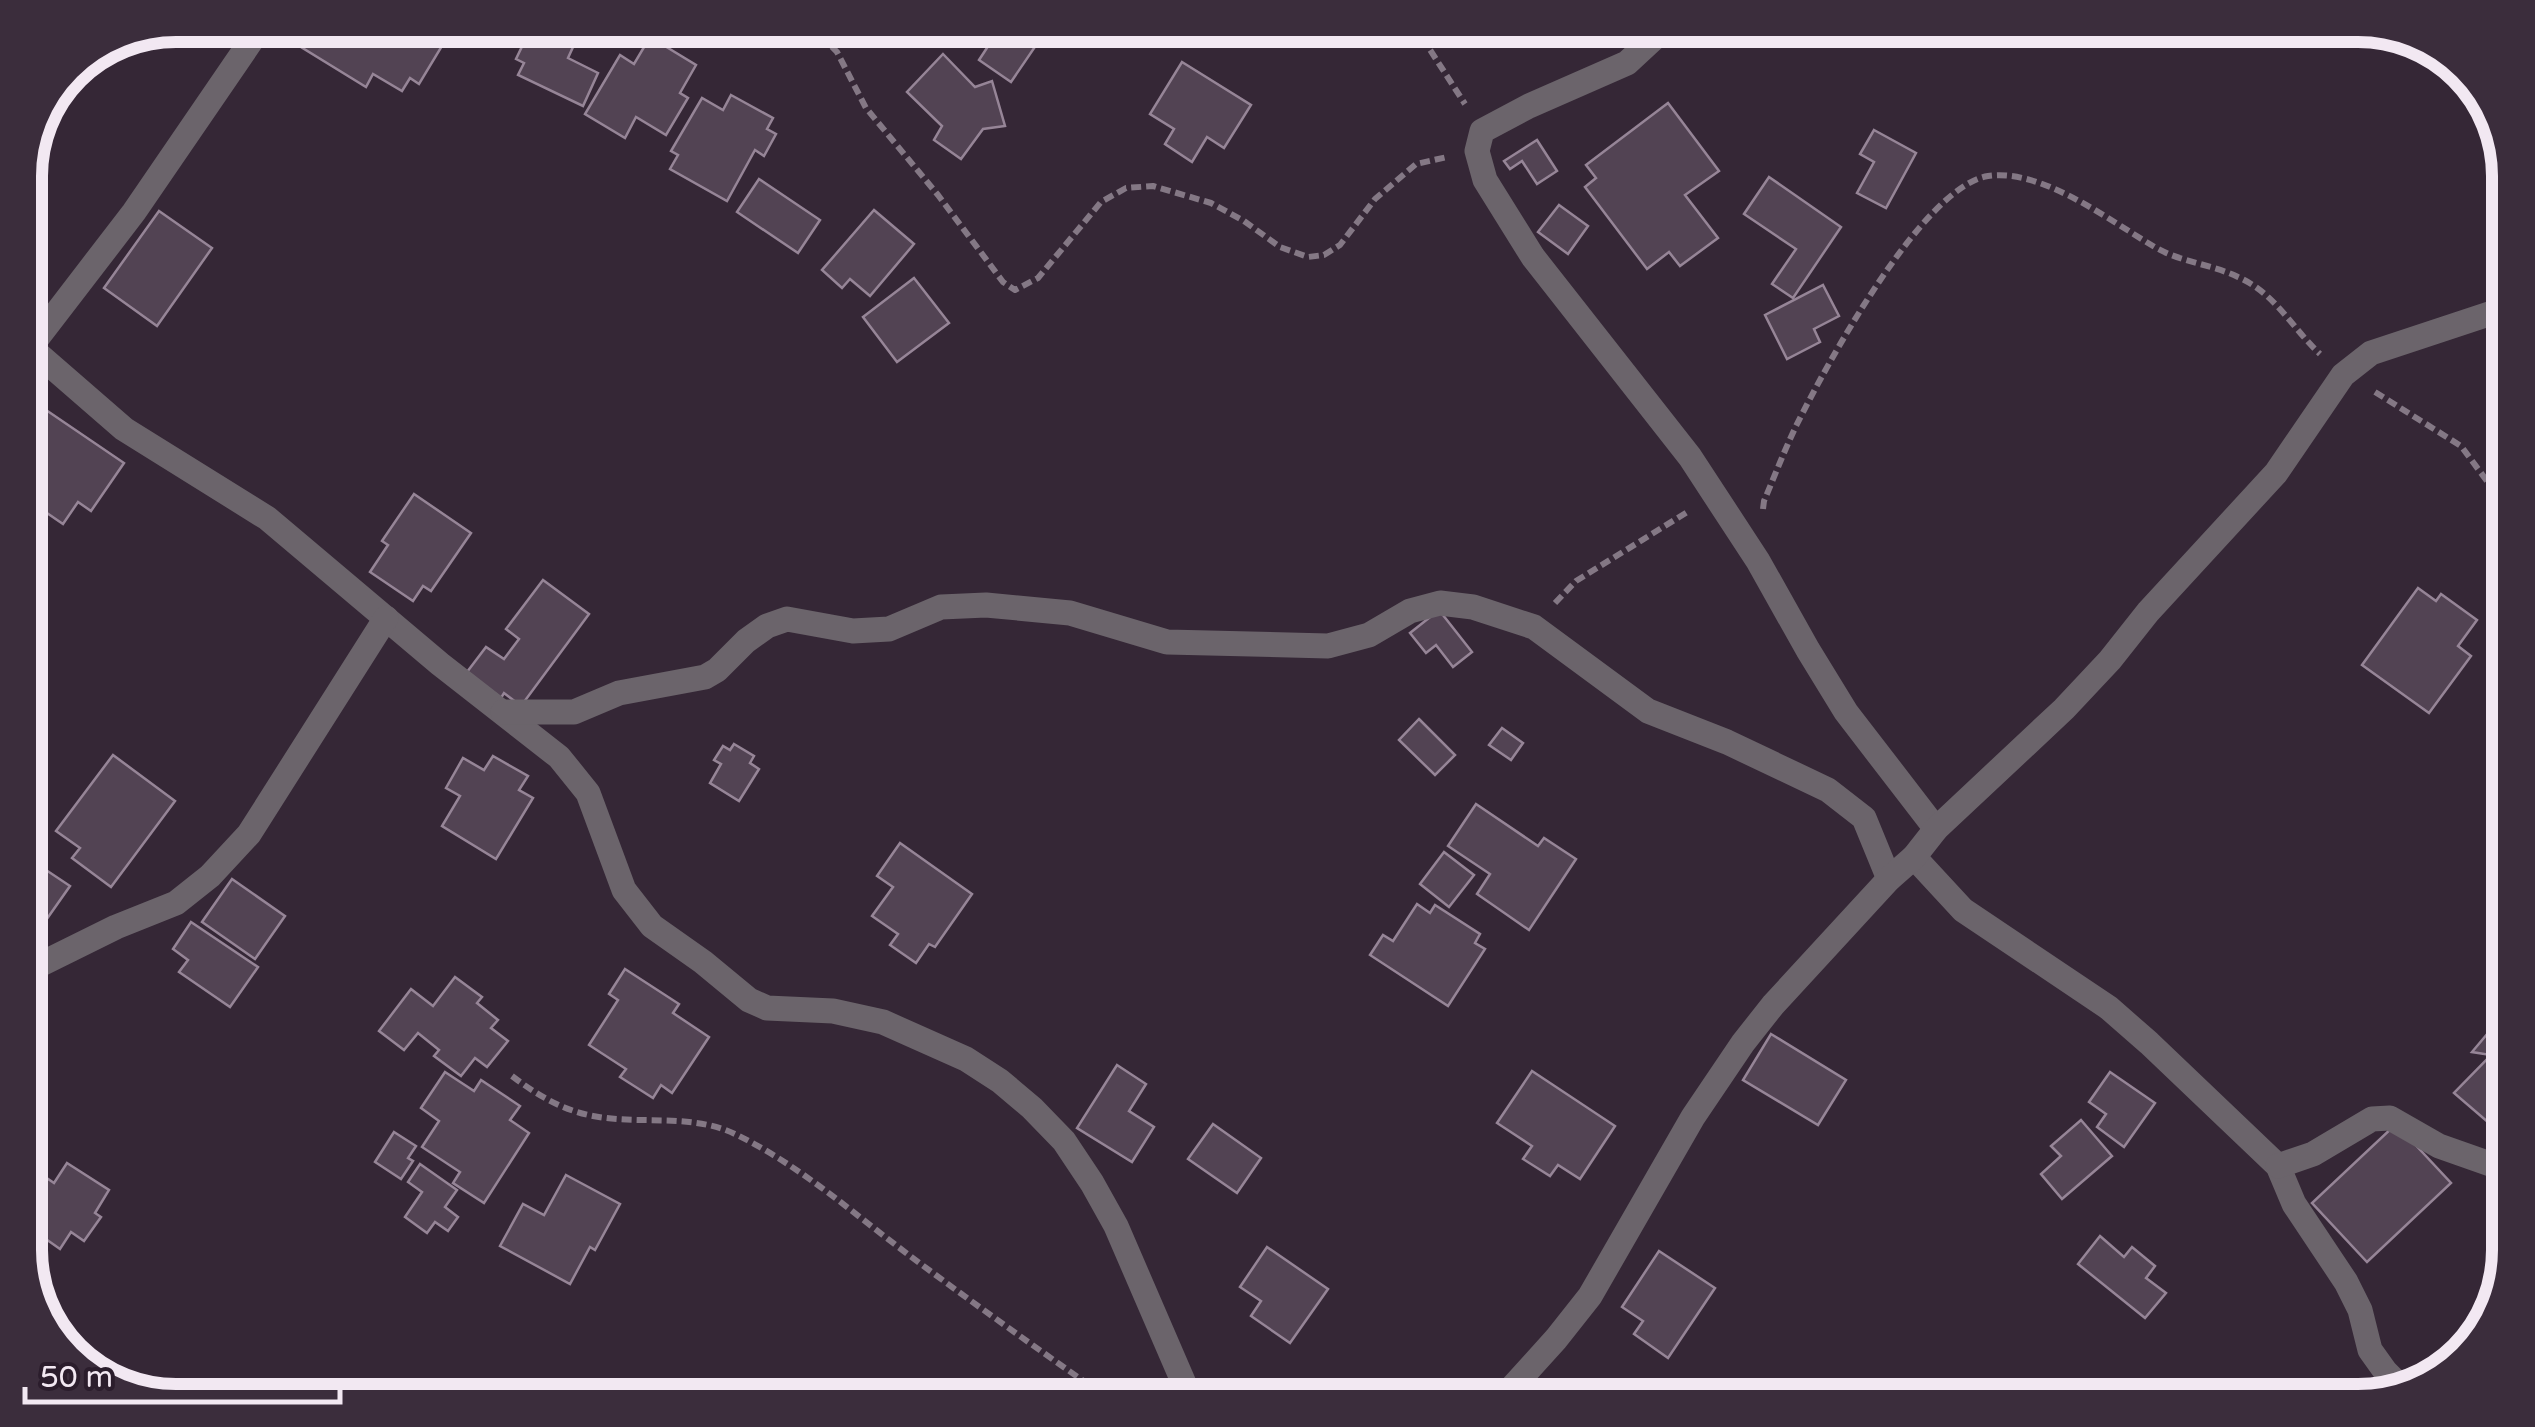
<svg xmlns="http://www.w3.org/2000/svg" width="2535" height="1427" viewBox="0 0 2535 1427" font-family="'Varela Round',sans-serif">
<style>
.building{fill:#524353;stroke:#968597;stroke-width:2.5}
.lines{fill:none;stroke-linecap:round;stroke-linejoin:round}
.path{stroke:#847885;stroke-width:6;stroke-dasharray:10 5;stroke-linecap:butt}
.minor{stroke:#6b646b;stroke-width:25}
.rim{fill:none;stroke:#f2e8f2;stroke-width:12}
</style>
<rect width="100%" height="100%" fill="#352736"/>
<!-- building -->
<g class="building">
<path d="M296 25H429L448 36 419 84 410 78 402 91 373 74 366 87 288 39Z"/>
<path d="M1002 25H1035L1045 32 1011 82 979 60Z"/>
<path d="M532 26 573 47 568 58 598 73 583 106 518 75 524 63 516 59Z"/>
<path d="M650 37 696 65 680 93 688 98 666 135 636 117 625 138 585 114 620 55 634 64Z"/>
<path d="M943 54 975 87 992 81 1005 126 983 129 961 159 934 140 942 126 907 92Z"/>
<path d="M1182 62 1251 105 1224 148 1207 137 1192 162 1165 144 1174 129 1150 114Z"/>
<path d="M731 95 773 118 767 129 776 134 764 156 755 150 727 201 670 169 678 155 671 151 702 98 723 110Z"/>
<path d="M1668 103 1719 171 1685 195 1718 238 1680 266 1669 252 1647 269 1585 187 1596 178 1586 165Z"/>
<path d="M1874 130 1916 153 1886 208 1857 193 1874 162 1860 154Z"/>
<path d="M1537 140 1557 171 1537 184 1522 161 1510 169 1504 161Z"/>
<path d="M1769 177 1841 227 1793 298 1772 284 1796 249 1744 214Z"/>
<path d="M759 179 820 220 798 253 737 212Z"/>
<path d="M1559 205 1588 226 1568 254 1538 232Z"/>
<path d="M874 210 914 244 870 296 850 279 842 288 822 270Z"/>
<path d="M159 211 212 248 157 326 104 288Z"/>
<path d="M914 278 949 323 897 362 863 317Z"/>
<path d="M1823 285 1839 316 1814 329 1820 342 1787 359 1765 315Z"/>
<path d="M46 410 124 463 91 511 78 502 63 524 25 498V491L30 485 25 482V441Z"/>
<path d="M414 494 471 533 431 591 423 586 413 601 370 572 388 545 382 541Z"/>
<path d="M543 580 589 614 521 706 504 693 501 698 467 672 486 647 504 659 519 639 506 629Z"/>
<path d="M2418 588 2436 601 2441 594 2477 620 2458 646 2471 656 2429 713 2362 665Z"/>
<path d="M1439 610 1472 652 1453 667 1436 645 1426 653 1410 633Z"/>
<path d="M1419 719 1455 755 1435 775 1399 740Z"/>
<path d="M1502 728 1523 743 1511 760 1489 745Z"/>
<path d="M734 744 754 756 750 763 759 769 739 801 710 783 721 764 714 760 723 746 730 750Z"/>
<path d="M113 755 175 801 111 887 72 858 80 848 56 831Z"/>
<path d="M493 756 528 776 519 790 533 798 496 859 442 826 460 796 446 788 463 758 484 770Z"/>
<path d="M1476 804 1538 846 1544 838 1576 859 1529 930 1477 894 1490 874 1448 846Z"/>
<path d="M900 843 972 894 935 947 929 944 916 963 890 945 898 934 872 916 893 887 877 876Z"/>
<path d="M1444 852 1474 875 1449 907 1420 884Z"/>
<path d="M25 856 70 886 25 950Z"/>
<path d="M232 879 285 916 255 959 202 922Z"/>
<path d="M1417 904 1430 913 1435 905 1480 934 1475 943 1485 949 1448 1006 1370 955 1383 935 1393 941Z"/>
<path d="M191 922 258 967 230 1007 179 972 188 960 173 949Z"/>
<path d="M625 969 679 1004 673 1013 709 1037 672 1093 661 1085 653 1098 620 1077 626 1069 589 1045 618 1000 609 994Z"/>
<path d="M455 977 482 997 477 1003 498 1020 491 1028 508 1041 487 1067 475 1058 461 1076 434 1056 439 1050 418 1033 404 1050 379 1031 411 989 433 1006Z"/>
<path d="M2504 1014 2510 1019V1115L2496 1129 2454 1093 2491 1055 2472 1052Z"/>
<path d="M1771 1034 1846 1080 1818 1125 1743 1080Z"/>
<path d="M1117 1065 1146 1084 1129 1111 1154 1127 1132 1162 1077 1128Z"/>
<path d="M1532 1071 1615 1126 1580 1179 1558 1165 1550 1176 1523 1159 1532 1146 1497 1123Z"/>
<path d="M445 1072 474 1091 481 1080 520 1106 510 1120 529 1133 484 1203 453 1183 460 1172 422 1147 439 1121 421 1108Z"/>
<path d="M2110 1072 2155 1103 2124 1147 2097 1127 2106 1114 2089 1102Z"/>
<path d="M2081 1120 2112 1156 2062 1199 2041 1174 2061 1156 2051 1146Z"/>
<path d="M1213 1124 1261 1158 1237 1193 1188 1159Z"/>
<path d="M2396 1124 2451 1183 2367 1262 2312 1203Z"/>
<path d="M394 1132 416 1146 408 1158 413 1161 401 1179 375 1162Z"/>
<path d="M67 1163 109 1190 95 1213 101 1217 84 1241 71 1232 60 1249 33 1230 26 1240 25 1184 35 1170 54 1183Z"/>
<path d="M420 1164 457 1190 445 1207 458 1217 448 1231 435 1222 427 1233 405 1217 422 1192 408 1182Z"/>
<path d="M566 1175 620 1204 595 1250 590 1247 570 1284 500 1246 523 1204 544 1215Z"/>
<path d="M2100 1236 2124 1257 2132 1247 2155 1266 2146 1278 2166 1293 2145 1318 2078 1264Z"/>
<path d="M1267 1247 1328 1289 1290 1343 1251 1316 1261 1301 1240 1287Z"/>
<path d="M1659 1251 1715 1288 1668 1358 1634 1334 1643 1321 1622 1307Z"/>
</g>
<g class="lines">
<!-- path -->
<g class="path">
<path d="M811 25 837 52 866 108 938 195 1003 282 1015 290 1038 278 1101 202 1126 188 1153 186 1211 203 1244 221 1280 247 1308 257 1324 255 1340 245 1375 199 1416 164 1447 157"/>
<path d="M1414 25 1465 104"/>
<path d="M2375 392 2461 446 2510 512"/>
<path d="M1763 509 1764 501C1775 475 1785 449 1797 424 1826 366 1922 187 1988 176 2041 168 2109 220 2153 246 2179 262 2211 264 2238 277 2275 293 2292 328 2320 354"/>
<path d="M1555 603 1576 581 1689 511"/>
<path d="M512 1076C537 1095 562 1110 593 1116 640 1125 691 1113 735 1134 795 1163 845 1206 897 1246 968 1300 1041 1351 1113 1402"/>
</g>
<!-- minor -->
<g class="minor">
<path d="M1668 25 1627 63 1529 106 1482 131 1477 151 1485 180 1533 257 1690 457 1758 561 1808 650 1846 712 1936 829"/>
<path d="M25 343 124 429 267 518 440 664 559 757 588 793 624 890 652 926 703 962 749 1000 767 1008 833 1011 883 1022 966 1059 1000 1081 1032 1108 1064 1141 1092 1183 1116 1226 1192 1402"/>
<path d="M25 354 134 212 262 25"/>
<path d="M503 712H574L619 693 705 677 717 670 746 641 767 626 787 619 853 631 889 629 941 607 986 605 1070 613 1167 642 1328 646 1369 635 1410 611 1440 603 1473 607 1534 627 1648 711 1727 742 1828 790 1864 818 1889 879"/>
<path d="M1914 857 1963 910 2109 1008 2149 1043 2278 1166 2294 1204 2346 1282 2360 1310 2370 1350 2385 1371 2404 1390"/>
<path d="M25 972 116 927 176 903 210 876 249 834 386 618"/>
<path d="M2278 1166 2313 1154 2372 1119 2390 1118 2439 1146 2510 1171"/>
<path d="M1499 1402 1556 1339 1590 1296 1693 1117 1743 1043 1773 1005 1889 879 1914 857 1936 829 2064 709 2110 660 2148 612 2276 473 2343 375 2371 353 2510 307"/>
</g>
</g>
<!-- crop -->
<path d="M0 0H2535V1427H0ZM176 42H2358A134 134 0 0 1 2492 176V1250A134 134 0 0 1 2358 1384H176A134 134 0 0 1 42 1250V176A134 134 0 0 1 176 42Z" fill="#3b2d3c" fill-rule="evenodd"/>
<path class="rim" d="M176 42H2358A134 134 0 0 1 2492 176V1250A134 134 0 0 1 2358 1384H176A134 134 0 0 1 42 1250V176A134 134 0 0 1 176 42Z"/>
<!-- scale -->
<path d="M25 1387v15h315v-15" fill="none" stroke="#f2e8f2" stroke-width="5"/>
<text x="40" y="1387" font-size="30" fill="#f2e8f2" stroke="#2b1d2c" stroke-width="8" paint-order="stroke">50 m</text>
</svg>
